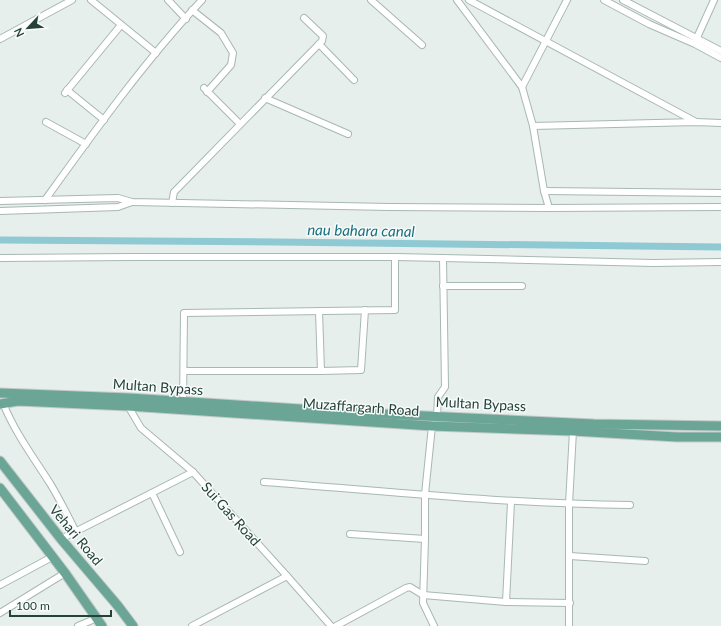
<svg xmlns="http://www.w3.org/2000/svg" width="721" height="626" viewBox="0 0 721 626" font-family="Lato,sans-serif">
<style>
.lines{fill:none;stroke-linecap:round;stroke-linejoin:round}
.canal{stroke:#8ec9d4;stroke-width:7}
.minor-casing{stroke:#a8b8b2;stroke-width:8}
.primary-casing{stroke:#c2cac8;stroke-width:11}
.minor{stroke:#fff;stroke-width:6}
.primary{stroke:#6aa596;stroke-width:9}
.labels{text-anchor:middle;stroke-width:3;stroke-linejoin:round;paint-order:stroke}
.street-label{font-size:14px;fill:#24423a;stroke:#f7fbf9}
.water-label{font-size:15px;font-style:italic;fill:#1c6f80;stroke:#f7fbf9}
</style>
<rect width="100%" height="100%" fill="#e6efeb"/>
<g class="lines">
<!-- canal -->
<path class="canal" d="M0 240 276 242 721 247"/>
<!-- minor casing -->
<g class="minor-casing">
<g id="minor">
<path d="M91 0 156 53"/>
<path d="M168 0 186 19"/>
<path d="M371 0 422 45"/>
<path d="M457 0 522 87"/>
<path d="M469 0 696 122"/>
<path d="M604 0 649 24 695 44 721 58"/>
<path d="M623 0 721 51"/>
<path d="M192 10 221 33 233 53 231 65 207 92"/>
<path d="M0 39 72 0"/>
<path d="M695 42 714 0"/>
<path d="M319 44 354 80"/>
<path d="M204 88 240 124"/>
<path d="M67 90 104 120"/>
<path d="M65 93 121 25"/>
<path d="M265 98 348 134"/>
<path d="M46 122 86 144"/>
<path d="M533 126 696 122 721 123"/>
<path d="M544 191 721 193"/>
<path d="M45 200C94 132 144 62 202 0"/>
<path d="M0 201 118 198 132 202 389 207 549 208 721 207"/>
<path d="M172 203 174 192 180 186 322 41 323 36 304 18"/>
<path d="M549 208 544 191 533 126 522 87 567 0"/>
<path d="M0 211 118 207 132 202"/>
<path d="M395 257 443 258 445 387 438 397 437 416"/>
<path d="M0 258 131 257H395V310L184 313 183 404"/>
<path d="M443 258 653 263 721 262"/>
<path d="M443 286H522"/>
<path d="M319 311 321 371 361 370 365 310"/>
<path d="M184 371H321"/>
<path d="M3 403C15 433 34 458 51 485 60 500 68 516 76 532"/>
<path d="M128 406 141 428 193 472 287 576 331 626"/>
<path d="M432 426 425 494V539L423 603 434 626"/>
<path d="M264 482C386 491 507 504 630 505"/>
<path d="M152 493 180 552"/>
<path d="M350 534 425 539"/>
<path d="M61 539 193 472"/>
<path d="M570 556 645 561"/>
<path d="M0 585 52 557"/>
<path d="M506 602 511 502"/>
<path d="M0 613 65 573"/>
<path d="M78 626 97 618"/>
<path d="M192 626 287 576"/>
<path d="M336 626 406 588 410 587 423 595 506 602 570 603"/>
<path d="M569 626V504L573 431"/>
</g>
</g>
<!-- primary casing -->
<g class="primary-casing">
<g id="primary">
<path d="M0 393 129 398 362 413 594 424 721 426"/>
<path d="M0 404 18 401 128 406 432 426 573 431 677 437H721"/>
<path d="M0 461 61 539 118 606 133 626"/>
<path d="M0 488 65 573 102 626"/>
</g>
</g>
<!-- minor -->
<use href="#minor" class="minor"/>
<!-- primary -->
<use href="#primary" class="primary"/>
</g>
<g class="labels">
<!-- street labels -->
<g class="street-label">
<text transform="translate(158 387) rotate(4)" y="5">Multan Bypass</text>
<text transform="translate(481 404) rotate(3)" y="5">Multan Bypass</text>
<text transform="translate(361 407) rotate(4)" y="5">Muzaffargarh Road</text>
<text transform="translate(231 514) rotate(48)" y="5">Sui Gas Road</text>
<text transform="translate(76 535) rotate(50)" y="5">Vehari Road</text>
</g>
<!-- water labels -->
<g class="water-label">
<text transform="translate(361 231) rotate(1)" y="5">nau bahara canal</text>
</g>
</g>
<!-- north arrow -->
<g transform="translate(28 28) rotate(244)" stroke="#f7fbf9" stroke-width="3" paint-order="stroke">
<path d="M0-3L7 15L0 10L-7 15Z" fill="#24423a"/>
<text y="-6" font-size="11" font-weight="bold" text-anchor="middle" fill="#24423a">N</text>
</g>
<!-- scale -->
<path d="M10 610v6h101v-6" fill="none" stroke="#24423a" stroke-width="2"/>
<text x="16" y="610" font-size="12" fill="#24423a" stroke="#f7fbf9" stroke-width="3" paint-order="stroke">100 m</text>
</svg>
